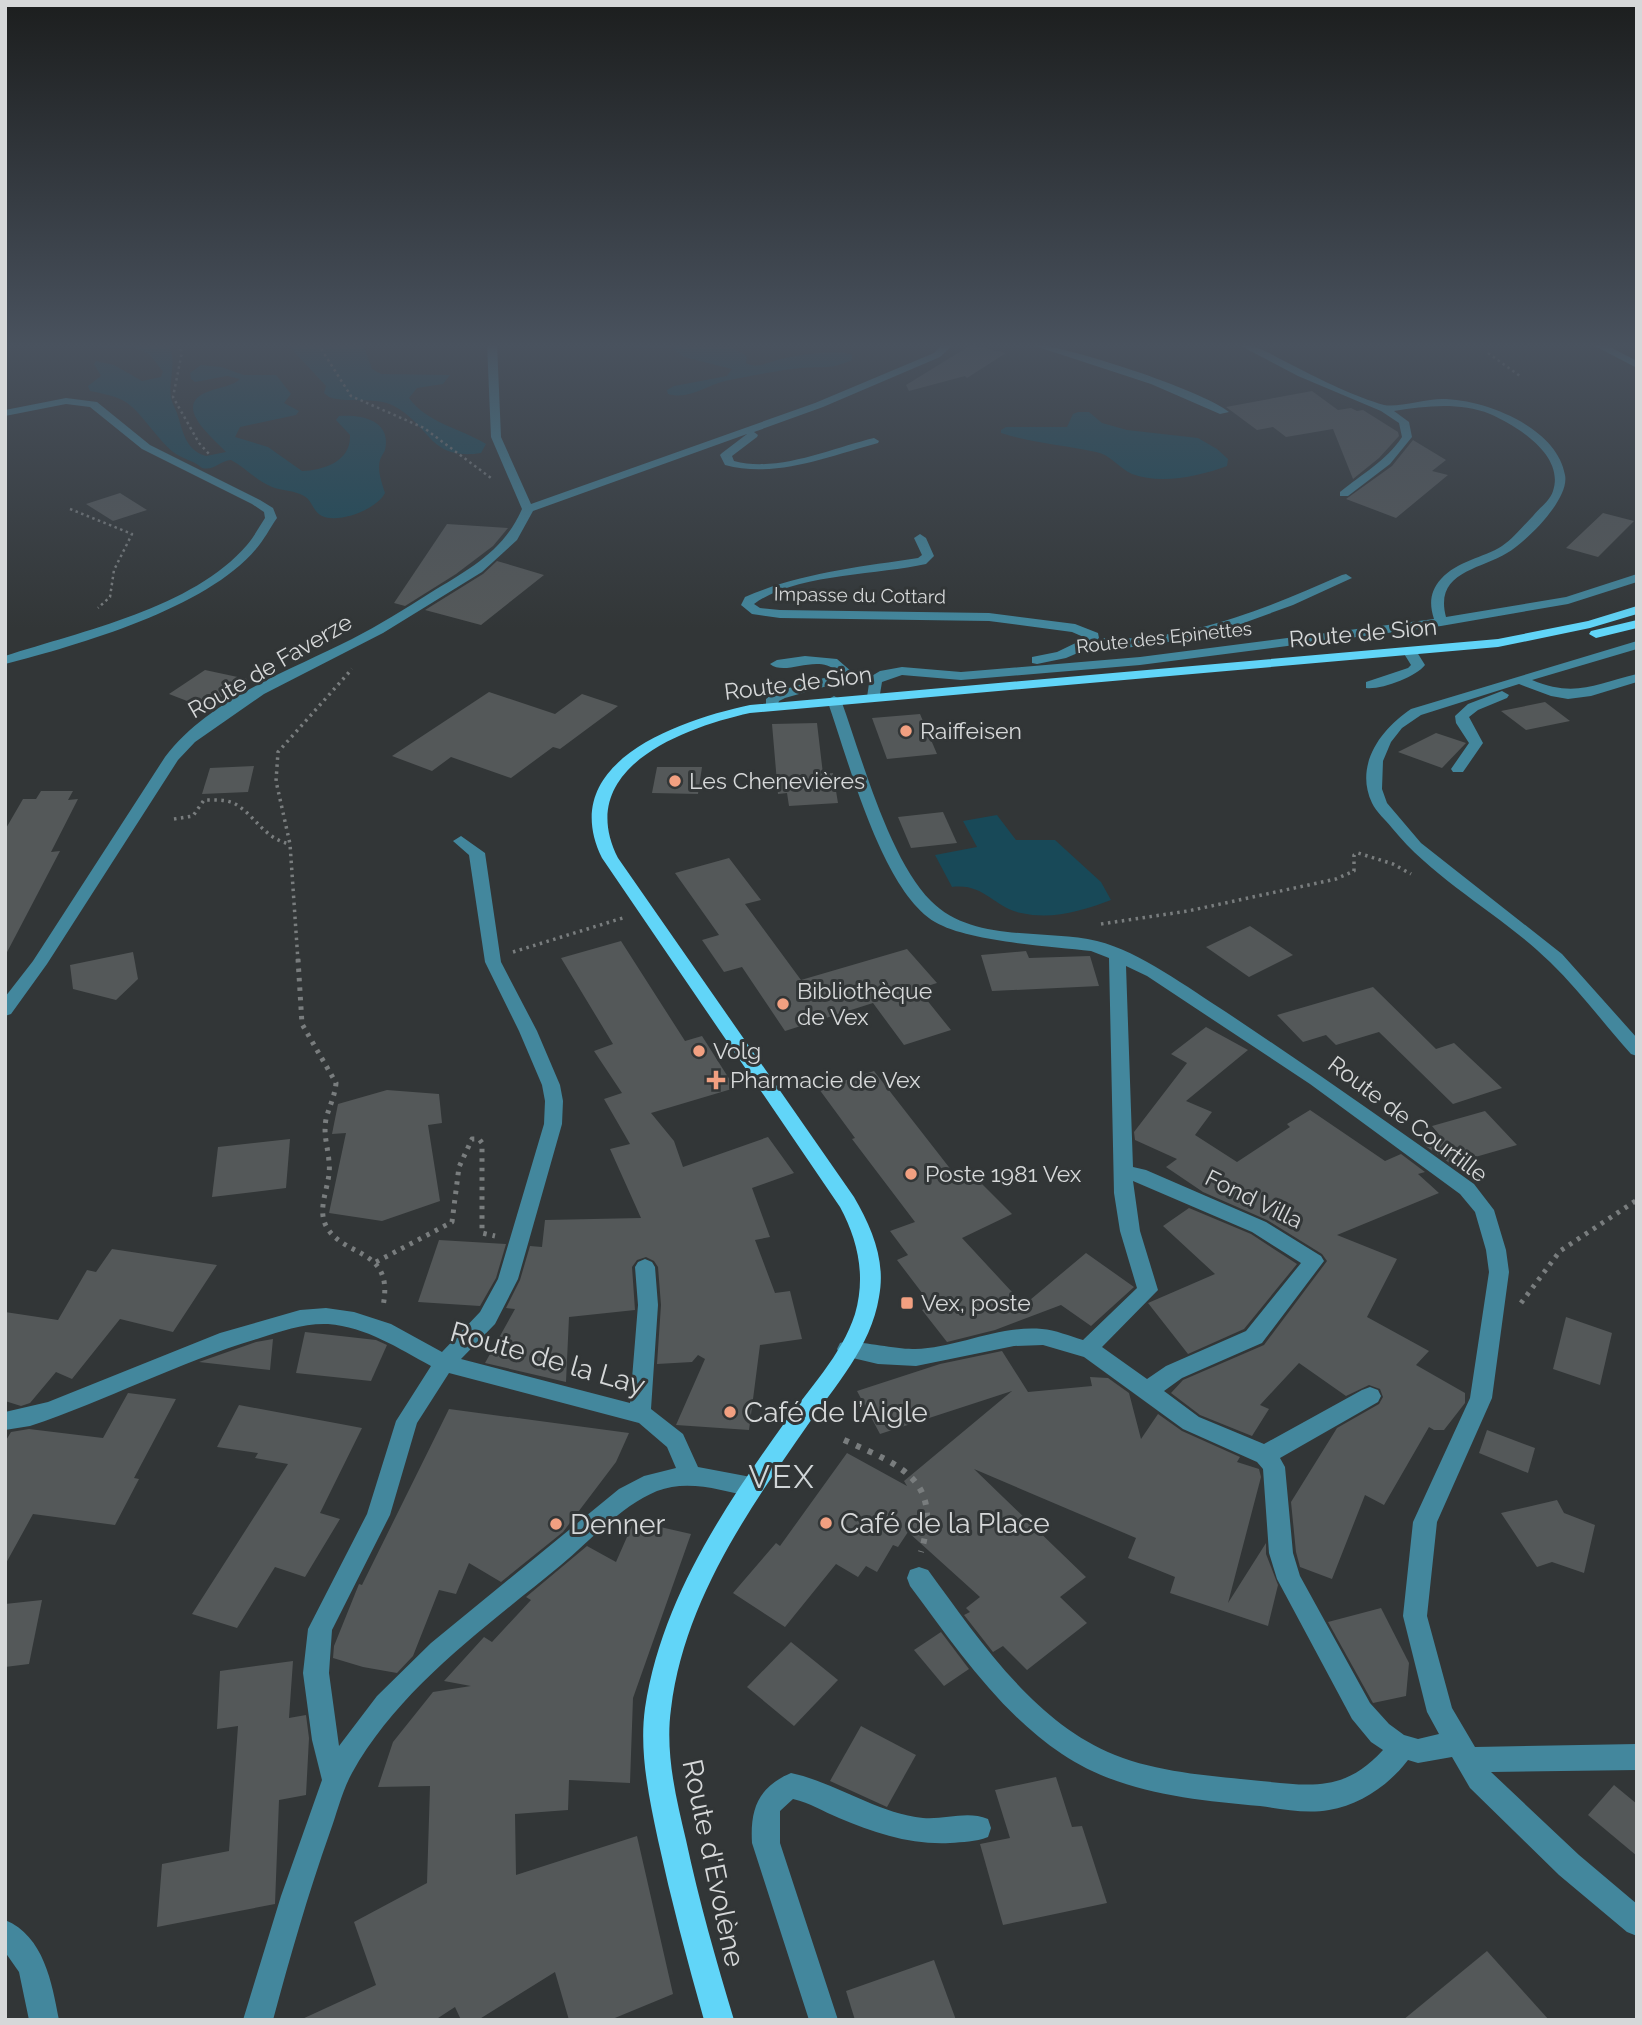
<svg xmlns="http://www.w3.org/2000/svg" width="1642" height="2025" viewBox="0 0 1642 2025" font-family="Raleway,sans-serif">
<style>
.green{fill:#184958}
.building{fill:#545859}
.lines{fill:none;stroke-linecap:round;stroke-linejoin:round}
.path-far3{stroke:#797d7e;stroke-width:2.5;stroke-dasharray:2.5 3.5;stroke-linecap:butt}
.path-far2{stroke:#797d7e;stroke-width:3.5;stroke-dasharray:2.5 4.5;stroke-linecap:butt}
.path-far1{stroke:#797d7e;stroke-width:5;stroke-dasharray:3.5 6;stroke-linecap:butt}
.path{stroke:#797d7e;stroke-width:6;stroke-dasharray:5 8;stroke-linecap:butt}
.minor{fill:#43879d;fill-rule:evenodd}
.major{fill:#61d5f8;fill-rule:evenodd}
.poi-dot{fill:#f2a081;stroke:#323637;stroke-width:2.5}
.labels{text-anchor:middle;stroke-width:6;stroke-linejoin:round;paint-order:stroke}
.far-street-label{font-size:19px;fill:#d6d8d9;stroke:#323637}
.street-label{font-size:23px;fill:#d6d8d9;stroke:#323637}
.poi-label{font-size:23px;fill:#d6d8d9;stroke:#323637;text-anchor:start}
.near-street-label{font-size:28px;fill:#d6d8d9;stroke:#323637}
.near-poi-label{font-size:28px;fill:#d6d8d9;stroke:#323637;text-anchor:start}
.near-quarter-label{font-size:32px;letter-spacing:2px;fill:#d0d5d7;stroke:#323637}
</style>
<rect width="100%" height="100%" fill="#323637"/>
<!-- green -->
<g class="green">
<path d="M89 344H168C178 361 168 380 171 398 172 403 175 408 177 413 183 431 185 450 206 456L226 452C211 436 170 404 210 391 220 387 233 386 240 379L227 376 195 382 191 379 190 373 201 365 221 367 244 375H276L291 394 284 403 299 411 296 415 240 427 235 437 268 447 302 471C323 470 351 462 350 435L336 420 339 416C361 414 392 420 385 450 384 453 381 456 380 460 377 471 382 483 385 493 377 509 339 524 322 516 313 512 312 500 304 496 294 490 282 491 272 487 255 480 246 468 231 460 219 461 215 471 202 468 193 460 182 459 173 452 157 439 137 406 122 400 112 395 100 393 90 391L88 386 101 376 94 364 96 361 114 365 142 381 161 377 163 371C158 366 153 357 147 353 130 343 107 353 89 344Z"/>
<path d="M287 344H363L372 369 381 374 450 375 443 384 417 388 409 398C427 423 460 428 486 444L481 453C429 461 431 426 394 406 375 396 349 404 329 397L324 393 326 386Z"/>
<path d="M634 344 733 348 747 356 746 363C758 369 765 363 777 360 792 356 839 348 852 355V360C829 370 823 366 800 368 775 371 749 376 725 381 705 386 689 400 668 394L667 390 674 386 727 376 732 369 684 357 670 347 637 348Z"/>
<path d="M1078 412H1089L1102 423 1127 430 1198 438 1217 449 1228 459 1227 466C1200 476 1161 485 1132 474 1119 468 1111 455 1096 452 1065 445 1032 443 1001 433V430L1006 427H1067L1073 414Z"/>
<path d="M997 815 1016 840H1055L1101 882 1111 900C1082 911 1052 920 1021 913 994 908 985 883 952 887L935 855 977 847 963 821Z"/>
</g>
<!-- building -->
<g class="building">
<path d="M971 345 1006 353 967 378 965 376 909 391 906 385Z"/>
<path d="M1312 391 1338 410 1351 408 1357 411 1363 410 1398 432 1399 436 1379 458 1353 479 1333 429 1286 437 1273 427 1257 430 1226 407Z"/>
<path d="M1413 440 1446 460 1432 471 1448 475 1396 518 1346 499 1392 466Z"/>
<path d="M120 493 147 510 113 521 86 504Z"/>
<path d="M1603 513 1634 521 1598 557 1566 548Z"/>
<path d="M447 524 508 528 493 546 456 574 405 606 394 603Z"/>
<path d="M497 561 544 575 481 625 425 610 483 574Z"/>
<path d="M205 670 247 679 213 703 200 706 169 694Z"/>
<path d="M489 692 555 714 582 694 618 706 560 749 553 747 511 778 451 757 432 771 392 756Z"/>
<path d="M1545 702 1570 721 1526 730 1501 711Z"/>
<path d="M920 714 937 754 887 759 872 718Z"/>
<path d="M817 723 823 774 833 773 838 803 789 806 787 793 778 794 772 724Z"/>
<path d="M1436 733 1466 743 1442 768 1398 752Z"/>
<path d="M254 766 248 792 202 794 210 768Z"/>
<path d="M657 767H702L698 794 652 793Z"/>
<path d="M41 791H73L68 800 78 799 51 852 60 851 5 956V830L23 799H36Z"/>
<path d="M943 812 957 843 911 848 898 817Z"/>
<path d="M729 858 761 900 745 904 801 980 907 949 937 983 918 989 951 1030 904 1045 873 1003 785 1031 742 967 724 972 702 940 719 935 675 873Z"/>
<path d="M1250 926 1293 955 1249 977 1206 947Z"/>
<path d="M621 941 685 1041 702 1036 735 1088 651 1113 674 1141 683 1167 768 1137 794 1173 752 1188 770 1237 755 1240 775 1293 790 1291 802 1339 760 1345 749 1430 676 1425 705 1359 698 1355 692 1362 657 1364 661 1305 658 1267 654 1261 646 1257 637 1260 632 1267 635 1310 569 1317 566 1382 485 1363 515 1309 506 1308 520 1280 530 1246 542 1247 545 1220 641 1218 610 1149 630 1144 604 1099 622 1093 594 1051 613 1044 561 958Z"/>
<path d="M1026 951 1029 958 1090 956 1099 986 992 991 981 955Z"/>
<path d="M133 952 138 979 116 1000 73 989 70 965Z"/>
<path d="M1373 987 1436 1049 1454 1043 1502 1088 1453 1104 1379 1032 1336 1045 1326 1035 1303 1042 1277 1015Z"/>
<path d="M1206 1027 1248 1050 1186 1101 1212 1112 1195 1135 1237 1162 1290 1127 1287 1124 1310 1110 1385 1161 1401 1154 1425 1172 1418 1174 1439 1193 1337 1235 1397 1259 1367 1317 1429 1351 1416 1365 1465 1393V1403L1444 1430H1434L1429 1427 1384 1505 1365 1495 1332 1579 1300 1567 1296 1552 1291 1502 1337 1428 1379 1404 1383 1397 1380 1389 1369 1385 1346 1396 1299 1363 1260 1405 1269 1409 1252 1436 1200 1415 1171 1393 1183 1380 1264 1345 1327 1261 1322 1254 1267 1220 1203 1192 1166 1167 1177 1159 1135 1140 1134 1132 1187 1063 1171 1054Z"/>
<path d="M874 1071 959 1180 971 1173 1012 1214 962 1238 1024 1305 1086 1253 1134 1287 1091 1326 1061 1305 995 1330 947 1342 922 1310 932 1306 897 1260 908 1255 890 1231 915 1222 852 1139 855 1138 819 1089Z"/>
<path d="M387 1090 439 1094 442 1123 428 1125 440 1201 382 1221 329 1213 346 1133 332 1134 338 1104Z"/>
<path d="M1485 1111 1517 1145 1451 1164 1424 1145 1442 1138 1432 1126Z"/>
<path d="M290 1139 286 1188 212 1197 218 1147Z"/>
<path d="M1189 1208 1251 1234 1297 1264 1244 1329 1188 1354 1148 1303 1215 1274 1163 1226Z"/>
<path d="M439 1240 506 1244 496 1278 480 1306 418 1302Z"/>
<path d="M112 1249 217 1265 173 1332 120 1319 72 1379 56 1372 30 1403 21 1406 5 1401V1312L58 1320 87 1270 96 1272Z"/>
<path d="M1566 1317 1612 1333 1600 1385 1553 1369Z"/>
<path d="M305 1332 376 1340 387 1345 371 1381 296 1373Z"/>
<path d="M273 1339 270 1370 199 1362 256 1342Z"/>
<path d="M1002 1351 1028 1392 1092 1386 1090 1377 1108 1378 1129 1393 1141 1439 1158 1414 1182 1431 1240 1457 1237 1462 1259 1469 1261 1477 1228 1603 1266 1543V1554L1278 1585 1268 1626 1170 1593 1175 1577 1128 1558 1136 1538 974 1469 1086 1577 1060 1597 1087 1623 1027 1670 1003 1646 993 1652 964 1615 970 1612 966 1608 980 1597 908 1532 898 1547 893 1545 877 1572 866 1566 858 1577 836 1564 785 1627 733 1593 776 1543 780 1546 847 1453 907 1486 904 1481 1012 1391 880 1434 857 1391 940 1364Z"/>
<path d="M128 1393 176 1399 134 1478 139 1479 115 1525 33 1514 5 1565V1442L11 1432 29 1429 103 1438Z"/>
<path d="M239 1405 362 1428 320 1513 340 1519 305 1577 275 1567 237 1628 192 1614 288 1464 255 1458 258 1453 217 1447Z"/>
<path d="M449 1409 629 1433 616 1462 563 1532 501 1582 469 1563 456 1594 439 1590 413 1656 397 1673 363 1667 333 1658 334 1646 359 1584 362 1585Z"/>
<path d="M1487 1430 1535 1448 1528 1473 1479 1453Z"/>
<path d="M1557 1500 1564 1513 1595 1525 1584 1573 1552 1562 1537 1567 1501 1513Z"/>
<path d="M634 1521 691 1534 633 1698 630 1783 569 1780 568 1810 515 1814 516 1875 637 1836 673 1994 610 2020H569L555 1972 478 2020H461L455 2007 435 2020H300L376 1985 354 1922 427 1883 430 1786 378 1787 393 1742 433 1692 471 1686 444 1681 484 1637 492 1642 531 1600 526 1597 587 1546 616 1562Z"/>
<path d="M42 1600 29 1664 5 1667V1604Z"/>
<path d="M1381 1608 1409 1663 1406 1696 1373 1703 1328 1622Z"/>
<path d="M941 1632 969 1669 944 1686 914 1650Z"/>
<path d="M791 1642 838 1680 794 1726 747 1687Z"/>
<path d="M293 1661 289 1718 306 1715 309 1738 306 1795 279 1800 275 1904 157 1927 162 1864 229 1851 238 1726 217 1729 220 1671Z"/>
<path d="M861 1726 916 1755 887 1807 830 1781Z"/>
<path d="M1056 1777 1072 1827 1082 1826 1107 1903 1003 1925 980 1844 1010 1838 995 1790Z"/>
<path d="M1614 1785 1637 1804V1856L1588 1815Z"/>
<path d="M1487 1951 1549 2020H1403Z"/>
<path d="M934 1960 956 2020H855L846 1991Z"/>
</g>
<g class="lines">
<!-- path-far3 -->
<g class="path-far3">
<path d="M177 344 182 352 173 397 199 443 210 455"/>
<path d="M318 344 351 396 424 428 491 478"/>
<path d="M1488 353 1520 376"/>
<path d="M70 509 132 534 114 570 110 597 98 608"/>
</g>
<!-- path-far2 -->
<g class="path-far2">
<path d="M174 819 193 816 204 800C214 800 228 799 237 805 257 818 265 839 290 844"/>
<path d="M1101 924 1188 911 1336 879 1354 871V855L1358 853 1393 864 1411 874"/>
<path d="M513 952 626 917"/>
<path d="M298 961 290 844 276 781 278 752 352 669"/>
</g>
<!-- path-far1 -->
<g class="path-far1">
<path d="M298 959 302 1024 336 1083C335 1096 329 1107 326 1119 323 1135 328 1147 329 1162 332 1183 316 1206 326 1226 343 1258 395 1247 383 1306"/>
<path d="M376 1262 452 1222 459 1167 472 1139H479L482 1143V1233L495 1236"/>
<path d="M1521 1303 1560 1251 1637 1200"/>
</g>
<!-- path -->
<path class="path" d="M844 1440C902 1466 943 1480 921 1552"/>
<!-- minor -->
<g class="minor">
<path d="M487 344H497L501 437 531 504 815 403 934 353 943 344H954L940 357 823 407 754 432 758 435 757 437 732 456 734 461C778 473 832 448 874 438L879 441 878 443C829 456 775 479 725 465L720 455 722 453 747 434 533 511 517 540 482 572 383 633 264 694 195 742 178 760 47 964 11 1014 5 1016V997L33 961 165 757C209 699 289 671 352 639 379 625 405 609 430 593 468 570 504 551 522 509L491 437Z"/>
<path d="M1029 344C1063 344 1204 391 1229 412L1220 414 1151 384Z"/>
<path d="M1237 344C1258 344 1277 358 1296 367 1321 380 1356 397 1384 405 1397 408 1426 399 1442 399 1484 399 1557 427 1565 475 1570 499 1527 541 1507 553 1479 570 1434 572 1446 617L1566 597 1637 574V582L1568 604 1441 626 1140 665 961 680 902 675 882 682 879 700H869L867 697 870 677 880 671 902 667 961 672 1140 657 1434 619C1429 604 1430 591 1441 579 1457 561 1483 558 1502 546 1514 538 1523 526 1533 516 1539 508 1550 501 1553 491 1565 455 1517 426 1490 414 1459 402 1426 406 1394 411L1409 422 1412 437 1390 464 1348 496H1340V492C1362 474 1386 461 1402 437L1399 423 1381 411 1298 376Z"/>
<path d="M1591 344H1604L1637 361V368Z"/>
<path d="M66 398 97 402 150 445 260 500 273 508 277 518C270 528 264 540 256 549 207 608 79 645 5 664V656C82 631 193 608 247 545 254 537 259 527 265 518L264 512 252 504 142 449 90 407 66 404 5 416V410Z"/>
<path d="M920 534 926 538 934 556 926 564C877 575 794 574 754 604L760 608 780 610 989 613 1075 624 1098 633 1099 638C1184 643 1265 609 1342 575L1346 574 1352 578 1293 605 1227 629 1154 645 1122 648 1094 646 1066 658 1037 664 1032 663V657L1057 652 1086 638 1072 632 989 621 780 618 752 614 741 605 745 597C800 573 859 567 918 558L922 555 914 538Z"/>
<path d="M1637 641V649L1532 680C1575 698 1595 684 1637 674V682L1591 696 1568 699 1551 696 1519 684 1421 715 1402 728 1391 742 1383 761 1382 789 1387 803 1421 843 1562 954 1637 1038V1056L1631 1054C1604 1024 1579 990 1550 962 1501 914 1436 882 1392 828 1386 820 1376 812 1372 803 1354 765 1381 729 1411 709Z"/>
<path d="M1410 648 1415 649 1425 665C1416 677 1381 690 1366 688V682L1408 668 1411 665 1403 652Z"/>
<path d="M805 656 837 659 852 672 841 682 785 698 779 701 776 710H766V699L775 692 831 676 837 671C816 653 786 677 770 664L777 660Z"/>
<path d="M1502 691 1509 695 1507 698 1478 710 1469 717 1483 743 1463 772H1453L1451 769 1469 743 1456 723 1455 716 1468 704Z"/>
<path d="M834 696 841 700C862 758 889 859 931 901 972 943 1045 929 1097 941 1141 952 1188 988 1226 1012 1310 1068 1392 1125 1474 1184L1494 1210 1506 1250 1509 1272 1492 1398 1437 1522 1427 1616 1452 1708 1475 1747 1637 1744V1770L1491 1772 1579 1855 1637 1904V1936L1627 1932 1559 1875 1470 1788 1452 1757 1418 1763 1408 1760C1389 1785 1360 1805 1329 1810 1306 1814 1282 1809 1260 1806 1192 1800 1120 1793 1062 1754 999 1712 955 1646 910 1586L907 1578 910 1570 919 1567 928 1570C978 1638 1033 1722 1115 1755 1160 1773 1213 1776 1261 1781 1312 1786 1345 1792 1383 1750L1371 1742 1352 1719 1277 1579 1269 1553 1263 1469 1257 1462 1183 1429 1084 1357 1043 1345 1014 1346 916 1366 878 1364 840 1355 837 1349 840 1343C854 1339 895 1350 915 1349 957 1348 998 1325 1042 1329 1055 1330 1070 1336 1083 1340L1137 1288 1120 1231 1114 1193 1109 958 1091 951C1050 946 969 942 935 922 881 890 848 758 827 700ZM1126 966 1147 976 1310 1084 1460 1194 1475 1212 1486 1250 1489 1272 1470 1398 1413 1522 1403 1616 1427 1712 1439 1734 1418 1739 1404 1735 1389 1724 1370 1703 1300 1576 1293 1553 1285 1467 1280 1458 1378 1402 1381 1396 1378 1390 1370 1387 1362 1390 1264 1444 1199 1417 1164 1391 1182 1378 1262 1343 1324 1261 1321 1256 1266 1222 1146 1170 1133 1167ZM1133 1181 1252 1232 1301 1263 1246 1331 1166 1366 1147 1379 1102 1347 1158 1290 1140 1231Z"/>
<path d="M461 836 485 853 501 962 537 1031 560 1085 563 1101 562 1124 518 1279 495 1324 461 1359 630 1403 638 1305 635 1267 638 1262 645 1259 652 1262 655 1267 658 1305 651 1409 683 1434 698 1467 751 1477 759 1480 762 1487 759 1494 751 1497C722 1490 687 1479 657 1491 621 1506 591 1540 561 1565 486 1627 400 1687 352 1773 342 1791 337 1813 330 1832 308 1894 290 1957 273 2020H243L281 1896 322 1780 312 1740 303 1673 308 1629 367 1514 396 1421 431 1366C398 1348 366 1327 328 1324 304 1323 282 1331 260 1338 181 1361 108 1400 30 1426L5 1430V1412L48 1402 220 1333 300 1310 326 1308 354 1312 391 1324 442 1352 480 1312 498 1279 544 1124 545 1101 542 1085 519 1031 485 962 469 855 453 841ZM449 1373 639 1423 667 1447 676 1468 644 1476 619 1489 431 1643 377 1696 339 1746 329 1673 332 1630 390 1515 417 1423Z"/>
<path d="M791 1773C837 1783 876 1813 923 1818 945 1820 967 1810 988 1819L991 1828 988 1837C975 1842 963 1842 950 1843 911 1845 874 1833 839 1818 822 1811 811 1803 793 1799L780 1811V1843L838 2020H809L752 1843C750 1809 758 1787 791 1773Z"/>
<path d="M5 1920C44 1936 52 1983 59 2020H29L19 1972 5 1952Z"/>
</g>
<!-- major -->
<g class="major">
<path d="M1637 606V614L1590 628 1498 647 750 713C682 728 573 769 618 858L854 1197C872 1228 886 1261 879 1297 871 1347 835 1386 807 1426 747 1512 684 1602 671 1709 665 1753 676 1798 686 1840 699 1901 716 1960 734 2020H704C687 1960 671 1900 658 1840 649 1797 639 1752 645 1708 661 1602 722 1510 783 1425 808 1390 842 1355 855 1314 866 1276 858 1240 840 1207L602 858C555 762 680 720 750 705L1498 639 1588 621Z"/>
<path d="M1637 620V628L1596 638 1589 634 1591 631Z"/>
</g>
</g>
<!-- sky -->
<linearGradient id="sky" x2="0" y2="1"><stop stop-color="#1c1e1e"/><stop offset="0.55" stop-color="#49525e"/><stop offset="1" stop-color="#49525e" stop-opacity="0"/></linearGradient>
<rect width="1642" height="628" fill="url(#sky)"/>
<!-- markers -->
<g class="poi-dot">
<circle cx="906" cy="731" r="7"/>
<circle cx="675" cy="781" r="7"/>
<circle cx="783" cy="1004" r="7"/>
<circle cx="699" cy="1051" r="7"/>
<path d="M712.5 1069.5h7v7h7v7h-7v7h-7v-7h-7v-7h7z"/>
<circle cx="911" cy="1174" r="7"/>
<rect x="900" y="1296" width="14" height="14" rx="3.5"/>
<circle cx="730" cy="1412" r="7"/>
<circle cx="826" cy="1523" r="7"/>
<circle cx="556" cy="1524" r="7"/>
</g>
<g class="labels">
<!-- far-street labels -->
<g class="far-street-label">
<text transform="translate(860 595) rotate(1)" y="7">Impasse du Cottard</text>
<text transform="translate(1164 637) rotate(-6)" y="7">Route des Epinettes</text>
</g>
<!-- street labels -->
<g class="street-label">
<text transform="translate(1363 633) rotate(-5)" y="8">Route de Sion</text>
<text transform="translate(270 666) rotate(-30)" y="8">Route de Faverze</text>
<text transform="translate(798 683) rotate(-7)" y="8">Route de Sion</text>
<text transform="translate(1408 1119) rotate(37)" y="8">Route de Courtille</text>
<text transform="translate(1254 1199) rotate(26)" y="8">Fond Villa</text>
</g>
<!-- poi labels -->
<g class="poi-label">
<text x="920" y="739">Raiffeisen</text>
<text x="689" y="789">Les Chenevières</text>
<text x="797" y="999">Bibliothèque<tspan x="797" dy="26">de Vex</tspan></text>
<text x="713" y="1059">Volg</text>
<text x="730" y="1088">Pharmacie de Vex</text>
<text x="925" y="1182">Poste 1981 Vex</text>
<text x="921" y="1311">Vex, poste</text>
</g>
<!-- near-street labels -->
<g class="near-street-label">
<text transform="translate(548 1358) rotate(16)" y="10">Route de la Lay</text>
<text transform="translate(714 1863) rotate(78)" y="10">Route d'Evolène</text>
</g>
<!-- near-poi labels -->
<g class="near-poi-label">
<text x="744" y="1422">Café de l’Aigle</text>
<text x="840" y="1533">Café de la Place</text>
<text x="570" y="1534">Denner</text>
</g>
<!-- near-quarter labels -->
<g class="near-quarter-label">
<text x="782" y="1488">VEX</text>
</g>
</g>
<!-- border -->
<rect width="1642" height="2025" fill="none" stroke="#d6d8d9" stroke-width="14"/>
</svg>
